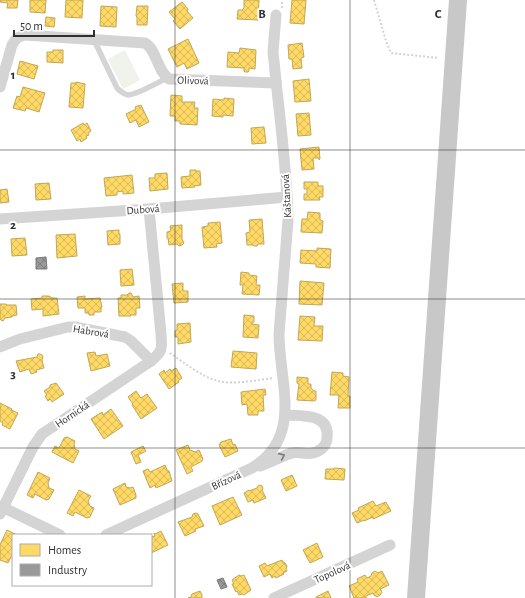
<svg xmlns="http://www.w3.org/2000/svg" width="525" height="598" viewBox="0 0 525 598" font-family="'Alegreya Sans',sans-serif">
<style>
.grass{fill:#f0f2ec}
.homes{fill:url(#homes-cross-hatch);stroke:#c1a656}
.industry{fill:url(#industry-cross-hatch);stroke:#7a7a7a}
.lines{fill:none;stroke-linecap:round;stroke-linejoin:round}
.path{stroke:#d3d3d3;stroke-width:2;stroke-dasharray:2 2;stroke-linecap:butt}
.service{stroke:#d4d4d4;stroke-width:5.5}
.minor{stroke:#d4d4d4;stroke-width:11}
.primary{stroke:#c8c8c8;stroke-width:18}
.oneway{stroke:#7a7a7a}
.grid{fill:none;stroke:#303030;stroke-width:1;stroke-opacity:0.55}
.labels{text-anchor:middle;stroke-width:4;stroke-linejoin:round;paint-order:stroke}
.street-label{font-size:11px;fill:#303030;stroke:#fff}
.grid-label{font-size:13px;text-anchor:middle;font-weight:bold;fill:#303030;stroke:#fff;stroke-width:4;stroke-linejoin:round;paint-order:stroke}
</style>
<defs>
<pattern id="homes-cross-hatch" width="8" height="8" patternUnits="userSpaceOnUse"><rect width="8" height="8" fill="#ffd966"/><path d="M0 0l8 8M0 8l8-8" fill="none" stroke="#dbbb59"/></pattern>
<pattern id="industry-cross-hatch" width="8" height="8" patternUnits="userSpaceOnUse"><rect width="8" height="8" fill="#999"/><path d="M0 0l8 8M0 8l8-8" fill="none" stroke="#7d7d7d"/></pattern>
</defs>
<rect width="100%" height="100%" fill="#fff"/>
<!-- grass -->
<path class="grass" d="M125 50 140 80 123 89 108 59Z"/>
<!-- homes -->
<g class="homes">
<path d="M0 0H18L17 8H7L8 3 0 2Z"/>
<path d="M30 0H46L45 13 30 12Z"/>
<path d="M66 0H83L82 18 65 17Z"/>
<path d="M244 0H259L258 20 237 19 238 10H242L244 8Z"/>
<path d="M292 0H306L304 24 290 23Z"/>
<path d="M182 2 188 9 187 11 193 18 180 29 173 21 175 19 169 12Z"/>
<path d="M101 6 117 7 116 27 100 26Z"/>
<path d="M137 6H148L147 25H137V17L136 16Z"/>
<path d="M46 17 55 18 54 27 45 26Z"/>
<path d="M188 39 199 63 187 69 184 63 177 67 168 49Z"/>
<path d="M302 43 304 57 301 58 302 68 293 69 292 59H289L288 45Z"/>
<path d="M240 48 256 50 255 69 249 68V71L248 72H245L244 71V68L227 67 228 52 239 53Z"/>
<path d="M53 50H63V63L47 62V52H53Z"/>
<path d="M20 61 38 66 34 79 17 74Z"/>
<path d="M309 79 311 101 295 102 293 81Z"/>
<path d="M76 82 85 84 83 108 69 107 71 83H76Z"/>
<path d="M23 87 45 93 39 112 26 108 25 111 13 108 17 96 20 97Z"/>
<path d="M171 95 182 96V102H195L194 108H198L197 125 180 124V121H175V116H170Z"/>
<path d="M224 98 234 99 233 116 223 115V117L212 116 213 99 224 100Z"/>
<path d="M141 105 149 122 139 127 136 120 130 123 126 114 136 109 135 107Z"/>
<path d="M309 113 311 135 298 136 296 114Z"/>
<path d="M83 123 84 125 87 123 91 131 88 133 89 135 86 136 87 138 81 142 80 139 77 141 71 130Z"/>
<path d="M264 127 266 143 252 144 251 128Z"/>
<path d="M319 147 320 159 319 160V158H313L314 169 302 170 300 149Z"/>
<path d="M190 170H196V171H200L201 185 194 186 195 187 182 188 181 177 190 176Z"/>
<path d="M167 173 168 189 150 191 149 178H155V174Z"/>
<path d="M132 175 134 193 123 194V191L117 192V195L106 196 104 178Z"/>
<path d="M304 182H318V186H323V197H319L320 200H304V194H307V189H304Z"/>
<path d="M49 183 51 199 36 200 35 184Z"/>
<path d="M7 189 9 202 0 203V190Z"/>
<path d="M308 212 320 213V220L323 221 322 233 301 232 302 219H307Z"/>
<path d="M262 219 264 244H258L257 246H254L253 245H247L246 233 250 232 249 220Z"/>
<path d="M220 222 222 243 216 244 217 247 204 248 202 227 208 226V223Z"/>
<path d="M182 225V239L184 243 182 245 179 246 177 244 169 245 168 238H167V232L171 231 170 226Z"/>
<path d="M119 230V234H120V244L108 245 107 231Z"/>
<path d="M75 234 77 256 57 258 56 235Z"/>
<path d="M25 238 27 255 12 256 11 239Z"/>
<path d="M317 248 331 249 330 268 316 267V264L300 263 301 250 317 251Z"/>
<path d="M132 269 134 285 121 286 120 270Z"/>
<path d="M241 272 249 273V275L257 276 256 285H260L259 295 242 294 243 285H240Z"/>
<path d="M300 281 324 283 322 305 299 304Z"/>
<path d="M183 283V291H188V302L174 303 172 284Z"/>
<path d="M129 293H131L133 297 139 296 140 308H136V315H130L131 316H119L118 298H121V295H127Z"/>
<path d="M42 296H49L52 298H57L59 314 43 316V309L32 310 31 299 42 298Z"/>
<path d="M85 296V299L100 298 102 307H101V312H94V315H89V313H85V308H78L77 297Z"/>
<path d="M0 304H6L7 305H16L17 315 12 316V317L5 318 3 321 1 320 0 319Z"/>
<path d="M244 315 254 316V322H252V324L259 325 258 338 243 337Z"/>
<path d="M300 316 315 317 314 326H323L322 341 298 340Z"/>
<path d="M190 323 191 342 178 344V337H175V331L177 330V324Z"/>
<path d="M233 351 257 353 256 369 231 367Z"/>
<path d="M95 352 96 356 107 354 110 366 91 371 87 353Z"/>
<path d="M38 354H40L42 355 43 357 42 360 44 368 36 370 37 372 31 374 29 369 20 372 16 361 37 357Z"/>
<path d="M176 368 182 378 178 381 179 382 169 389 159 374 164 370 165 373 170 369 171 371Z"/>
<path d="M332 372 343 373V376L349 377 348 396H350V408H338L339 395H330Z"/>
<path d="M297 377 308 378V384H311V388L314 391H316V400L314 401 297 400 299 384 297 383Z"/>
<path d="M56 383 64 394 52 402 50 399 48 401 45 396 47 395 44 391 50 387V385Z"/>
<path d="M265 389 266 395H263L264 411H258V415H248L247 404 242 405 241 392Z"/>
<path d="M136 391 141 398 147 394 157 408 141 419 132 405 133 404 128 397Z"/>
<path d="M0 403 12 409 11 410 18 413 10 429 2 425 3 423 0 421Z"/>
<path d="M111 409 123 426 104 439 91 419 102 412 103 415Z"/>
<path d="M67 437 75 441 74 444 75 449 79 451 73 463 52 452 55 446 59 448 64 438Z"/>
<path d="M231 439 233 445 235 444 238 451 225 457 219 445 221 442Z"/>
<path d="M188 445 190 450 195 452 199 450 203 459 202 461 191 467 193 471 187 474 176 450Z"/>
<path d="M143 446 146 451 138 455 141 462 136 464 131 452Z"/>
<path d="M165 465 167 470 169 471 172 481 156 488 155 485 150 488 143 471 148 469 150 472Z"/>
<path d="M335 468 345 469 344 480 325 479 326 469H333Z"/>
<path d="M38 472 50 478 48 483 49 488 54 490 49 499 46 500 35 494 33 498 27 495Z"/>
<path d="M292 475 297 486 286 491 281 480Z"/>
<path d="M125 483 126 487 130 488 133 487 136 495V498L120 505 113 489Z"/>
<path d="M260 485 262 486 263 488 262 490 266 498 254 503 253 500 248 502 244 493 249 490V491L257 488 258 486Z"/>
<path d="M79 490 91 496 88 501 90 506 94 508 90 517 87 518 75 512 73 516 67 513Z"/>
<path d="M233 497 242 515 220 525 212 506Z"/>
<path d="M373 501 376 506 386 502 391 511 373 519V517L364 521V520L357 523 352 513 359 510 358 508Z"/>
<path d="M196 513 198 514 204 526 195 529 196 531 185 536 178 522 192 517 193 514Z"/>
<path d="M7 530 17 535H13V553L8 563 0 560V545Z"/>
<path d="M161 531 168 545 151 553V537L155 536 154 533 155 534Z"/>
<path d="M317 543 323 557 310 563 303 550Z"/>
<path d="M282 560 283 562 285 563 287 566 286 569 287 571 283 573 284 574 276 578 275 576 272 578 270 574 264 577 259 566 265 563 267 566Z"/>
<path d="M375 571 378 573 382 571 389 585 380 589 382 592 380 595 377 597 374 595 373 593 366 596V598H354L349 586 358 582 357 579 365 575 367 578 371 576 372 573Z"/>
<path d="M239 575 241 576 244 575 251 590 244 595 242 594 239 595 237 591 236 592 232 584H234L232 580Z"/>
<path d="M200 591 202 595V598H188L191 597 192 594Z"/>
<path d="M328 591 331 598H316V597Z"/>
</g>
<!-- industry -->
<g class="industry">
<path d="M46 257 47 269H36V258Z"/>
<path d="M223 578 227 587 221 589 217 580Z"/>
</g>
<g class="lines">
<!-- path -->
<g class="path">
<path d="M374 0 386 41 391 53 439 58"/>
<path d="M282 8V0"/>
<path d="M170 353C183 362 202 377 218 381 234 385 257 380 273 378"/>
</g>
<!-- service -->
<path class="service" d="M94 40 117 88C120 91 123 94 128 95 136 95 159 82 167 78"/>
<!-- minor -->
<g class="minor">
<path d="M0 87 12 45C15 39 18 36 25 35L145 43C157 50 157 71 169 79L276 83"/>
<path d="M0 219 149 209 287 197"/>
<path d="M0 347 20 339 68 327H75L125 337 131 341 151 361"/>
<path d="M260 466C266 464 272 461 277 459 282 457 287 454 292 453 300 451 308 456 316 452 322 450 327 444 327 438 330 413 302 416 285 415"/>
<path d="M0 506 60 535"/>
<path d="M0 514 33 447 42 434 151 361C163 351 162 349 161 334L149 209"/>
<path d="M106 535 252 468C304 436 279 382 279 334L288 220C287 167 279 114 274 61L273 52 276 15"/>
<path d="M274 598 390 545"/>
</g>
<!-- primary -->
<path class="primary" d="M416 598 458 0"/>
</g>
<!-- one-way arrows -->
<defs><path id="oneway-chevron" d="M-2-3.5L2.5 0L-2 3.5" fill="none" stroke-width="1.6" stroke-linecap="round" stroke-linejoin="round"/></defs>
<use class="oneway" href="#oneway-chevron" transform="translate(282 456) rotate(-24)"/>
<!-- grid -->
<path class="grid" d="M175 0V598M350 0V598M0 150H525M0 299H525M0 448H525"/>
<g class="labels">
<!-- street labels -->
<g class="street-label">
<text transform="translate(193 80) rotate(2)" y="4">Olivová</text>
<text transform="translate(286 196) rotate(-93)" y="4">Kaštanová</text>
<text transform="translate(143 209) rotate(-4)" y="4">Dubová</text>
<text transform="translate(91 331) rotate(9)" y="4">Habrová</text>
<text transform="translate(72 414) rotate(-34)" y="4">Hornická</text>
<text transform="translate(226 480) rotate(-25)" y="4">Břízová</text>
<text transform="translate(332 572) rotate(-24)" y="4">Topolová</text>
</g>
</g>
<g class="grid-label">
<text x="262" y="18">B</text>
<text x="438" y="18">C</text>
<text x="13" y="79">1</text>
<text x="13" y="229">2</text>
<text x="13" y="378">3</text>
</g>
<!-- legend -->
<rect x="12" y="534" width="140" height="52" fill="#ffffff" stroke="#acacac"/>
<rect x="20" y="544" width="20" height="12" fill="#ffd966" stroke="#acacac"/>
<text x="48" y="554" font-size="12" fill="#303030">Homes</text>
<rect x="20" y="564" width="20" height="12" fill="#999999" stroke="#acacac"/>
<text x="48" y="574" font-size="12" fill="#303030">Industry</text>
<!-- scale -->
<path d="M14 30v6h80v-6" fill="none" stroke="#303030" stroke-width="2"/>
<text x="20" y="30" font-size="12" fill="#303030" stroke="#ffffff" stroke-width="3" paint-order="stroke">50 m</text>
</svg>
